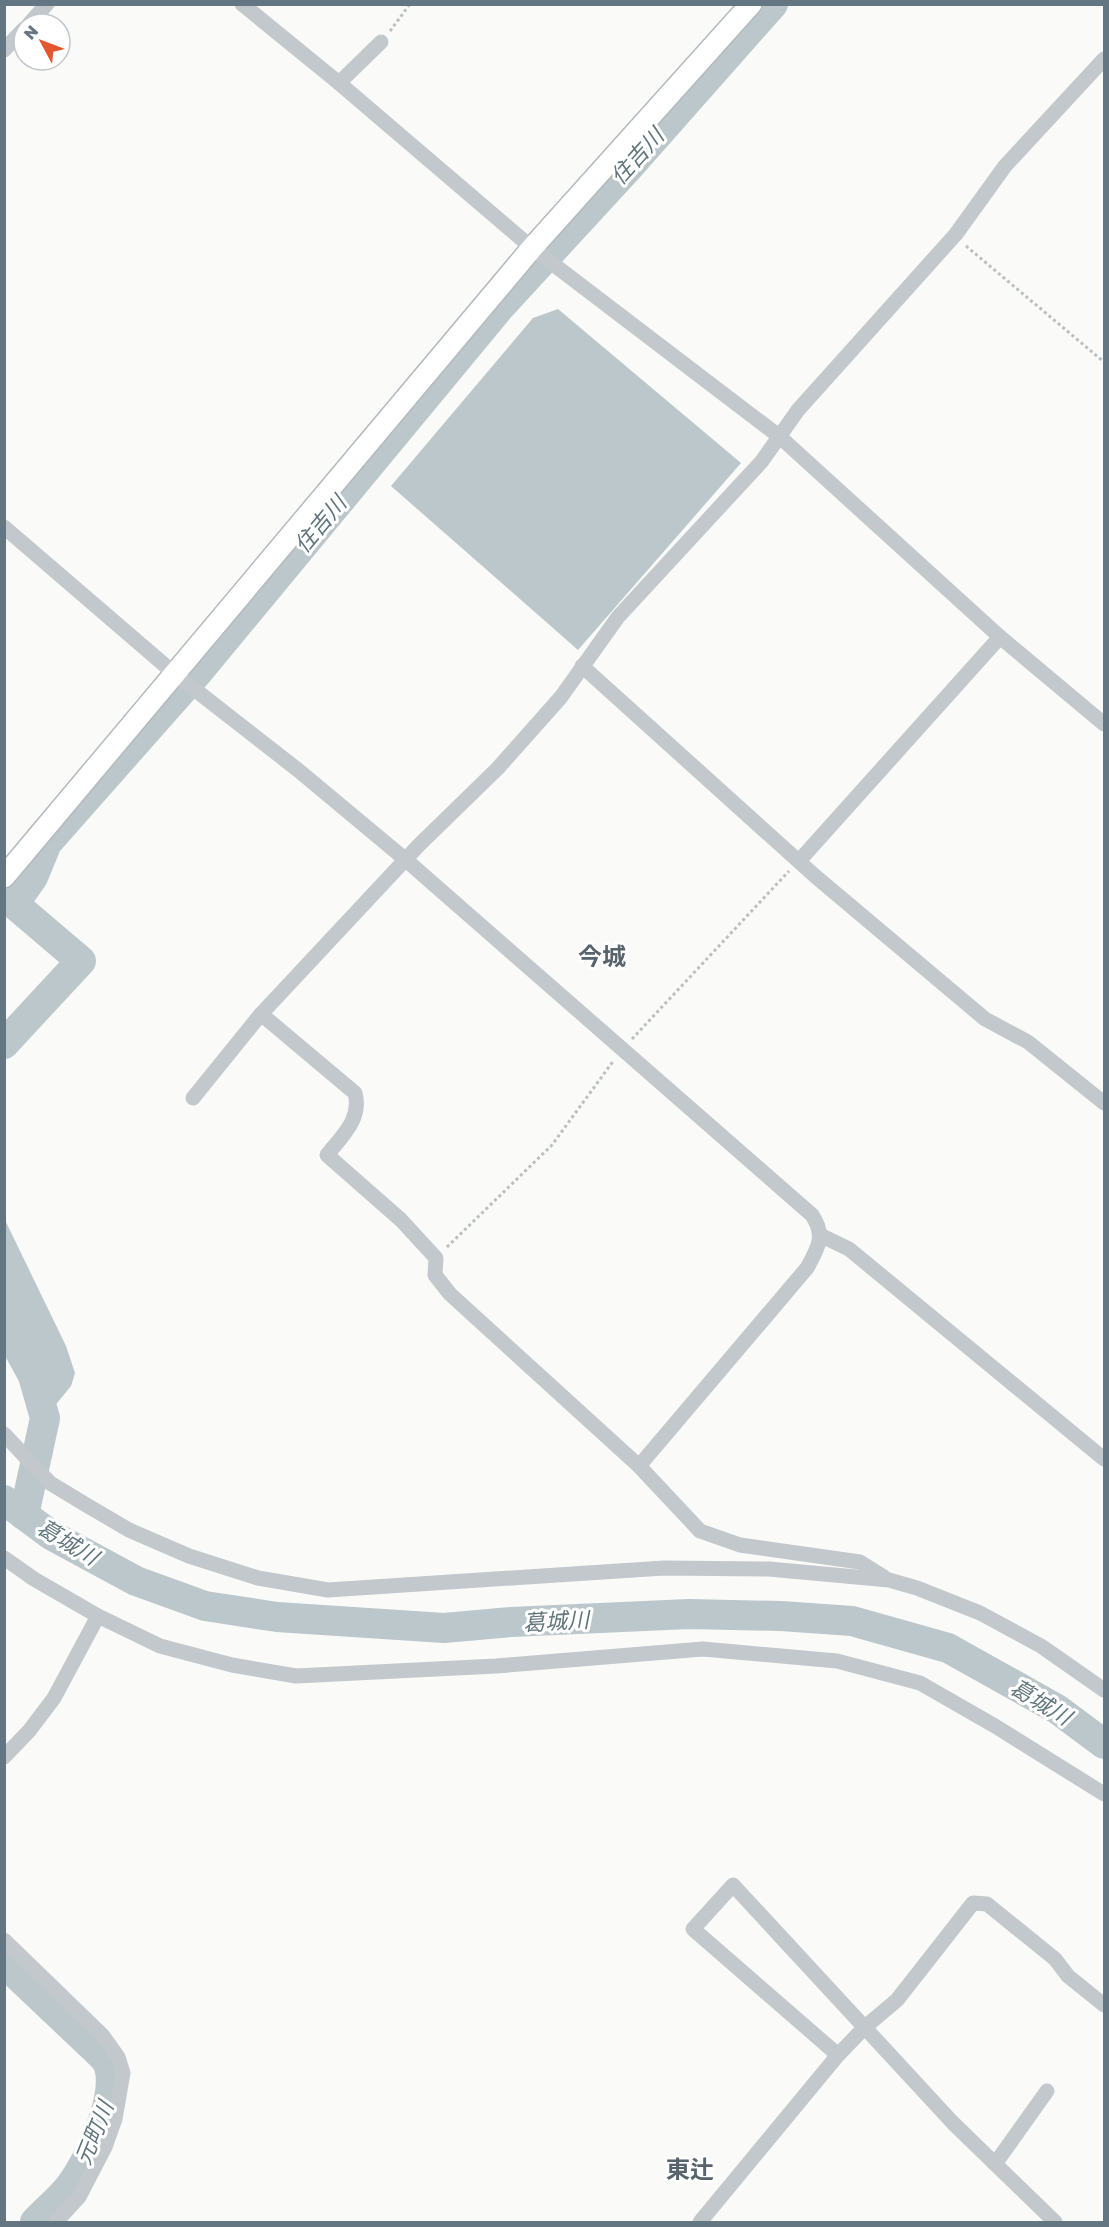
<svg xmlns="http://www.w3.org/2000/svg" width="1109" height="2227" viewBox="0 0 1109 2227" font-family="'Golos Text','Noto Sans JP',sans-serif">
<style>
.water{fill:#bbc7cb}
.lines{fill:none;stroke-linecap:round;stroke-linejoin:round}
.river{stroke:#bbc7cb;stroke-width:30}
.secondary-casing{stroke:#b3babf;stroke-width:24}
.path{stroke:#bbbfc2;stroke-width:3;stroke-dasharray:3 3;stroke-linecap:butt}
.street{stroke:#c3c8cc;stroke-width:15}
.secondary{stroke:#fff;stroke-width:21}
.labels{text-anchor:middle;stroke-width:6;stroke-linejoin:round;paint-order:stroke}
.water-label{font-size:22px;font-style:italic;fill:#60757c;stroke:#fff}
.quarter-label{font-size:24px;font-weight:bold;fill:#57646e;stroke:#fff}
</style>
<rect width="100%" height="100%" fill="#fafaf8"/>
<!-- water -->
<g class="water">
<path d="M558 309 741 463 578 650 391 486 533 318Z"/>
<path d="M5 1220 66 1346 75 1373 71 1386 48 1414 21 1385 5 1356Z"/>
</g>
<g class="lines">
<!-- river -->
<g class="river">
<path d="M4 1044 81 961 14 904 33 877 47 843 199 671 500 307 628 168 773 4"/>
<path d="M4 1500 51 1535 136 1581 205 1606 277 1617 444 1628 511 1622 689 1614 781 1616 852 1621 948 1648 1057 1709 1104 1744"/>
<path d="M24 1515 45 1418 31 1369"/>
<path d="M4 1963 94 2048C98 2052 104 2057 107 2062 122 2092 89 2161 70 2186 60 2199 46 2210 35 2222"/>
</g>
<!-- secondary casing -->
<g class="secondary-casing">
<path id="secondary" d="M4 877 532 248 751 4"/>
</g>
<!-- path -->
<g class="path">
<path d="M390 31 410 4"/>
<path d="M966 246 1104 362"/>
<path d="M632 1039 789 871"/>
<path d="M447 1247 552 1145 614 1060"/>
</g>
<!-- street -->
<g class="street">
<path d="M242 4 339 83 532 248 780 437 1000 637 1104 724"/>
<path d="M29 24 47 4"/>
<path d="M4 50 24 29"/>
<path d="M339 83 381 42"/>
<path d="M4 527 175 674 298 770 406 860 812 1215C826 1236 818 1248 807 1268L639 1466"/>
<path d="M582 666 815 876 985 1019 1028 1042 1104 1103"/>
<path d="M799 861 1000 637"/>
<path d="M261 1014 355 1093C362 1119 342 1136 327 1155L401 1220 436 1258 435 1275 450 1294 639 1466 700 1531 740 1545 860 1562 884 1577"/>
<path d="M193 1098 261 1014 419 845 498 768 561 697 618 617 762 461 798 410 956 234 1005 166 1104 59"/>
<path d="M820 1235 849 1249 1104 1459"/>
<path d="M4 1434 50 1483 88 1506 129 1530 189 1556 258 1578 328 1590 664 1568 769 1569 889 1580 917 1588 980 1613 1041 1646 1104 1690"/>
<path d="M4 1558 34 1579 98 1616 160 1646 232 1665 296 1676 496 1666 703 1649 837 1661 920 1683 995 1726 1104 1794"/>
<path d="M4 1757 29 1731 54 1698 98 1616"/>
<path d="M4 1940 103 2036 118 2057 123 2073 115 2119 105 2147 79 2197 56 2222"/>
<path d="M838 2055 693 1929 733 1885 953 2123 1055 2222"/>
<path d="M995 2164 1047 2091"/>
<path d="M700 2222 838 2055 865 2027 897 2000 973 1903 987 1904 1055 1959 1068 1976 1104 2005"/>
</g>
<!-- secondary -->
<use href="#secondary" class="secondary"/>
</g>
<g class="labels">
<!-- water labels -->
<g class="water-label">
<text transform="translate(637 156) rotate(-48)" y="8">住吉川</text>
<text transform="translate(320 524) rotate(-50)" y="8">住吉川</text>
<text transform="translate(68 1542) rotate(31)" y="8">葛城川</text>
<text transform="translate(556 1621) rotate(-3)" y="8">葛城川</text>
<text transform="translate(1041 1702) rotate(31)" y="8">葛城川</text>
<text transform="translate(94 2133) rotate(-68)" y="8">元町川</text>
</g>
<!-- quarter labels -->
<g class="quarter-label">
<text x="602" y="965">今城</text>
<text x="690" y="2178">東辻</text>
</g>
</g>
<!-- border -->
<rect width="1109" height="2227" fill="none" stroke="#657683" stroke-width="12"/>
<!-- north arrow -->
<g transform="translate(42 42) rotate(311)"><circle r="28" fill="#ffffff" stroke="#c1c8cd" stroke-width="1.5"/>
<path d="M0-4.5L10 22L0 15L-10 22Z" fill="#e4572e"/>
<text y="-9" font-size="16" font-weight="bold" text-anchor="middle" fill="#657683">N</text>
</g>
</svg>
